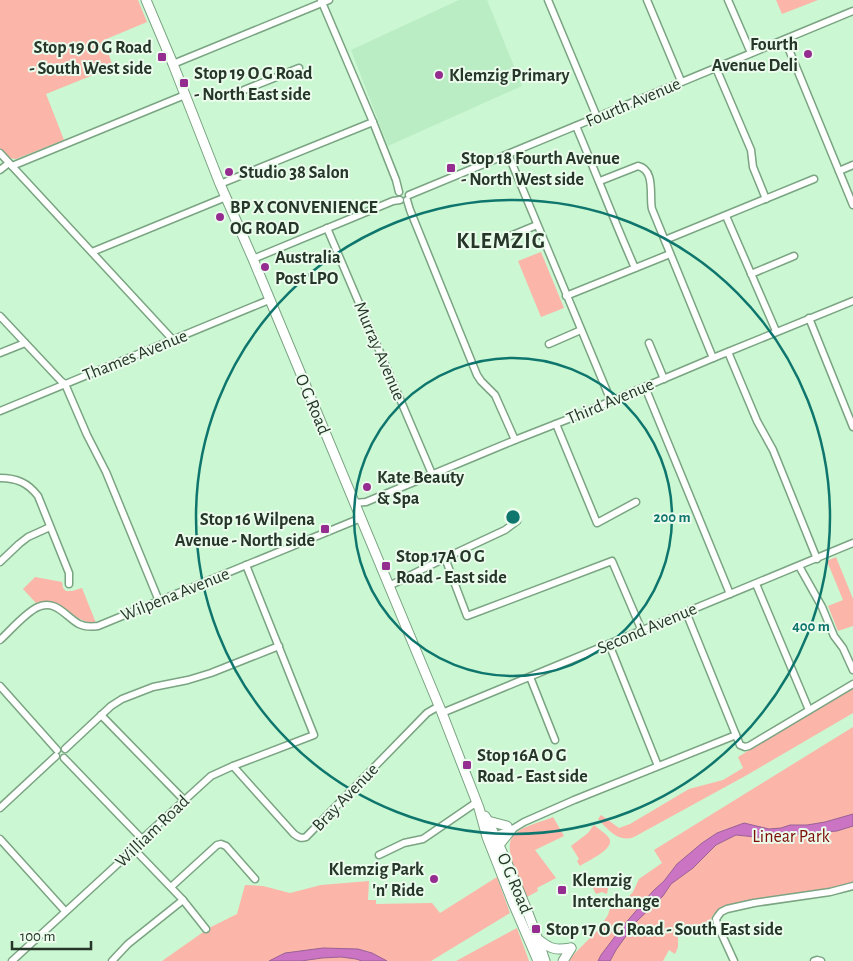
<svg xmlns="http://www.w3.org/2000/svg" width="853" height="961" viewBox="0 0 853 961" font-family="'Alegreya Sans',sans-serif">
<style>
.built{fill:#baedc3}
.green{fill:#fcb5a9}
.water{fill:#ca74c3;stroke:#996295}
.lines{fill:none;stroke-linecap:round;stroke-linejoin:round}
.street-casing{stroke:#7aa482;stroke-width:9}
.secondary-casing{stroke:#7aa482;stroke-width:11}
.street{stroke:#fff;stroke-width:6}
.secondary{stroke:#fff;stroke-width:9}
.ring{fill:none;stroke:#0f766e;stroke-width:2.5}
.poi-dot{fill:#952d90;stroke:#ebfced;stroke-width:2}
.labels{text-anchor:middle;stroke-width:4;stroke-linejoin:round;paint-order:stroke}
.poi-label{font-size:18px;font-weight:bold;fill:#263729;stroke:#ebfced;text-anchor:start}
.street-label{font-size:18px;fill:#263729;stroke:#ebfced}
.park-label{font-size:18px;fill:#7b0f07;stroke:#ebfced}
.district-label{font-size:22px;font-weight:bold;letter-spacing:1px;fill:#263729;stroke:#ebfced}
.centre{fill:#0f766e;stroke:#ebfced;stroke-width:2.5}
.ring-label{font-size:15px;text-anchor:middle;font-weight:bold;fill:#0f766e;stroke:#ebfced;stroke-width:4;stroke-linejoin:round;paint-order:stroke}
</style>
<rect width="100%" height="100%" fill="#cbf7d2"/>
<!-- built -->
<path class="built" d="M459 0H487L522 86 388 146 351 50Z"/>
<!-- green -->
<g class="green">
<path d="M0 0H138L147 22 104 40 113 67 46 94 64 140 16 159 9 158 0 148Z"/>
<path d="M776 0H818L782 14Z"/>
<path d="M541 252 564 308 541 317 518 261Z"/>
<path d="M836 557 853 599V626L838 631 828 606 843 600 827 561Z"/>
<path d="M35 577 62 582 63 588 66 591H72L82 588 96 623C69 623 67 596 36 603L23 589Z"/>
<path d="M853 686V713L747 775 634 837C618 843 609 830 598 819L601 815 619 828 630 824 689 789 723 780 743 768 738 757Z"/>
<path d="M853 727V884L846 887 723 909 713 915 708 924 678 937V947L675 954 669 950 663 961H567L598 930 608 915 612 902 621 905 633 892 639 879 662 863 654 850Z"/>
<path d="M553 817 564 836 535 850 556 878 537 888 538 891 527 897C521 883 501 847 514 835 522 826 542 822 553 817Z"/>
<path d="M594 825C598 829 606 833 609 838 616 849 587 861 580 866L577 861 579 859 571 846 588 833Z"/>
<path d="M602 876 605 877 609 882 607 894 602 892 596 894 590 882 598 877Z"/>
<path d="M497 877 510 913 431 961H162L209 928 237 914 245 885 263 886 290 893 321 885 369 881 368 900H376V904L432 903 440 913Z"/>
<path d="M517 928 529 961H456Z"/>
</g>
<!-- water -->
<g class="water">
<path d="M853 814V826L837 831 789 835 775 839 736 835 716 845 693 868 671 884 663 896 636 922 616 950 610 961H598L601 955 623 926 653 891 664 881 677 864 702 843 717 833 744 823 769 829 781 828 790 825H807L825 822Z"/>
<path d="M323 948 358 949 372 953 387 961H362L356 959 341 957 322 958 301 961H269L285 953Z"/>
</g>
<g class="lines">
<!-- street casing -->
<g class="street-casing">
<g id="street">
<path d="M321 0 373 122 396 180 399 192"/>
<path d="M548 0 597 117"/>
<path d="M647 0 681 81"/>
<path d="M728 0 751 53"/>
<path d="M785 40 853 205"/>
<path d="M173 64 329 0"/>
<path d="M716 68 751 150 753 167 766 199"/>
<path d="M244 90 299 68"/>
<path d="M576 126C596 173 614 221 635 268"/>
<path d="M0 153 173 340"/>
<path d="M508 154 611 401"/>
<path d="M12 166 185 95"/>
<path d="M0 170 9 163"/>
<path d="M839 171 853 165"/>
<path d="M600 181 638 166C656 170 649 197 652 209L713 358"/>
<path d="M220 184 373 122"/>
<path d="M409 195 853 11"/>
<path d="M407 200 410 210 477 375 481 381 495 395 515 440"/>
<path d="M726 216 776 331"/>
<path d="M327 228 432 474"/>
<path d="M503 239 537 225"/>
<path d="M665 240 814 179"/>
<path d="M92 252 226 197"/>
<path d="M253 259 393 201 400 200"/>
<path d="M751 274 794 256"/>
<path d="M566 296 670 254"/>
<path d="M0 316 61 381 65 384 87 435 106 472 159 601"/>
<path d="M809 318 853 427"/>
<path d="M649 343 664 379"/>
<path d="M549 344 581 330"/>
<path d="M728 352 757 421 773 450 817 559"/>
<path d="M0 353 25 343"/>
<path d="M645 387 730 594"/>
<path d="M0 411 269 300"/>
<path d="M556 424 597 523 636 502"/>
<path d="M0 478C17 478 28 483 38 496L69 573V584"/>
<path d="M354 503 366 502 515 440 571 418 713 358 853 301"/>
<path d="M445 558 467 616 612 561 642 631"/>
<path d="M0 562 19 544 28 537 50 527"/>
<path d="M799 566 822 607 834 636 843 648 853 670"/>
<path d="M756 584 809 710"/>
<path d="M389 586 445 558 505 530 517 521"/>
<path d="M686 612 740 745 745 747 749 746 853 684"/>
<path d="M0 640C10 631 26 612 38 607 56 599 66 617 79 624 85 627 91 627 98 626L361 518"/>
<path d="M609 644 658 766"/>
<path d="M530 677 555 740"/>
<path d="M0 686 57 750"/>
<path d="M442 713 853 543"/>
<path d="M101 715 184 800"/>
<path d="M65 749 111 706 122 699 153 687 188 680 211 673 279 646"/>
<path d="M64 758 142 839"/>
<path d="M233 766 294 834C298 837 301 839 306 837L427 713 439 706"/>
<path d="M0 808 56 756"/>
<path d="M492 836 511 830 524 822 574 800 736 735"/>
<path d="M0 839 65 911"/>
<path d="M134 849 183 900 206 929"/>
<path d="M379 855 404 843 423 839 477 802"/>
<path d="M171 887 217 845 221 844 226 846 255 879"/>
<path d="M12 961 134 849 142 839 211 776 233 766 314 735 246 565"/>
<path d="M112 961 128 944 183 900"/>
<path d="M734 961 717 924 716 919 718 916 721 912 727 909 754 903 830 892 853 886"/>
<path d="M814 961 817 960 821 961"/>
</g>
</g>
<!-- secondary casing -->
<g class="secondary-casing">
<g id="secondary">
<path d="M146 0 173 64 220 184 253 259 442 713 479 808 487 837 513 903 538 961"/>
<path d="M485 816 488 821C509 867 530 913 545 961"/>
<path d="M488 821 507 826"/>
<path d="M499 845 511 830"/>
<path d="M539 940C552 950 556 950 571 948"/>
<path d="M563 961 571 948"/>
</g>
</g>
<!-- street -->
<use href="#street" class="street"/>
<!-- secondary -->
<use href="#secondary" class="secondary"/>
</g>
<!-- distance rings -->
<g class="ring">
<circle cx="513" cy="517" r="159"/>
<circle cx="513" cy="517" r="317"/>
</g>
<!-- markers -->
<g class="poi-dot">
<circle cx="808" cy="54" r="5"/>
<rect x="157" y="52" width="10" height="10" rx="2.5"/>
<circle cx="439" cy="75" r="5"/>
<rect x="179" y="78" width="10" height="10" rx="2.5"/>
<rect x="446" y="163" width="10" height="10" rx="2.5"/>
<circle cx="229" cy="172" r="5"/>
<circle cx="220" cy="217" r="5"/>
<circle cx="265" cy="267" r="5"/>
<circle cx="367" cy="487" r="5"/>
<rect x="320" y="524" width="10" height="10" rx="2.5"/>
<rect x="381" y="561" width="10" height="10" rx="2.5"/>
<rect x="462" y="760" width="10" height="10" rx="2.5"/>
<circle cx="434" cy="879" r="5"/>
<rect x="557" y="885" width="10" height="10" rx="2.5"/>
<rect x="531" y="924" width="10" height="10" rx="2.5"/>
</g>
<g class="labels">
<!-- poi labels -->
<g class="poi-label">
<text x="798" y="50" text-anchor="end">Fourth<tspan x="798" dy="21">Avenue Deli</tspan></text>
<text x="152" y="53" text-anchor="end">Stop 19 O G Road<tspan x="152" dy="21">- South West side</tspan></text>
<text x="194" y="79">Stop 19 O G Road<tspan x="194" dy="21">- North East side</tspan></text>
<text x="449" y="81">Klemzig Primary</text>
<text x="461" y="164">Stop 18 Fourth Avenue<tspan x="461" dy="21">- North West side</tspan></text>
<text x="239" y="178">Studio 38 Salon</text>
<text x="230" y="213">BP X CONVENIENCE<tspan x="230" dy="21">OG ROAD</tspan></text>
<text x="275" y="263">Australia<tspan x="275" dy="21">Post LPO</tspan></text>
<text x="377" y="483">Kate Beauty<tspan x="377" dy="21">&amp; Spa</tspan></text>
<text x="315" y="525" text-anchor="end">Stop 16 Wilpena<tspan x="315" dy="21">Avenue - North side</tspan></text>
<text x="396" y="562">Stop 17A O G<tspan x="396" dy="21">Road - East side</tspan></text>
<text x="477" y="761">Stop 16A O G<tspan x="477" dy="21">Road - East side</tspan></text>
<text x="424" y="875" text-anchor="end">Klemzig Park<tspan x="424" dy="21">'n' Ride</tspan></text>
<text x="572" y="886">Klemzig<tspan x="572" dy="21">Interchange</tspan></text>
<text x="546" y="935">Stop 17 O G Road - South East side</text>
</g>
<!-- street labels -->
<g class="street-label">
<text transform="translate(633 102) rotate(-23)" y="6">Fourth Avenue</text>
<text transform="translate(380 351) rotate(67)" y="6">Murray Avenue</text>
<text transform="translate(135 355) rotate(-22)" y="6">Thames Avenue</text>
<text transform="translate(610 401) rotate(-23)" y="6">Third Avenue</text>
<text transform="translate(313 404) rotate(67)" y="6">O G Road</text>
<text transform="translate(175 594) rotate(-22)" y="6">Wilpena Avenue</text>
<text transform="translate(647 628) rotate(-23)" y="6">Second Avenue</text>
<text transform="translate(345 797) rotate(-46)" y="6">Bray Avenue</text>
<text transform="translate(152 831) rotate(-44)" y="6">William Road</text>
<text transform="translate(515 883) rotate(67)" y="6">O G Road</text>
</g>
<!-- park labels -->
<g class="park-label">
<text x="791" y="842">Linear Park</text>
</g>
<!-- district labels -->
<g class="district-label">
<text x="501" y="248">KLEMZIG</text>
</g>
</g>
<circle cx="513" cy="517" r="8" class="centre"/>
<g class="ring-label">
<text x="672" y="522">200 m</text>
<text x="811" y="631">400 m</text>
</g>
<!-- scale -->
<path d="M12 941v8h79v-8" fill="none" stroke="#263729" stroke-width="2.5"/>
<text x="20" y="941" font-size="15" fill="#263729" stroke="#ebfced" stroke-width="4" paint-order="stroke">100 m</text>
</svg>
